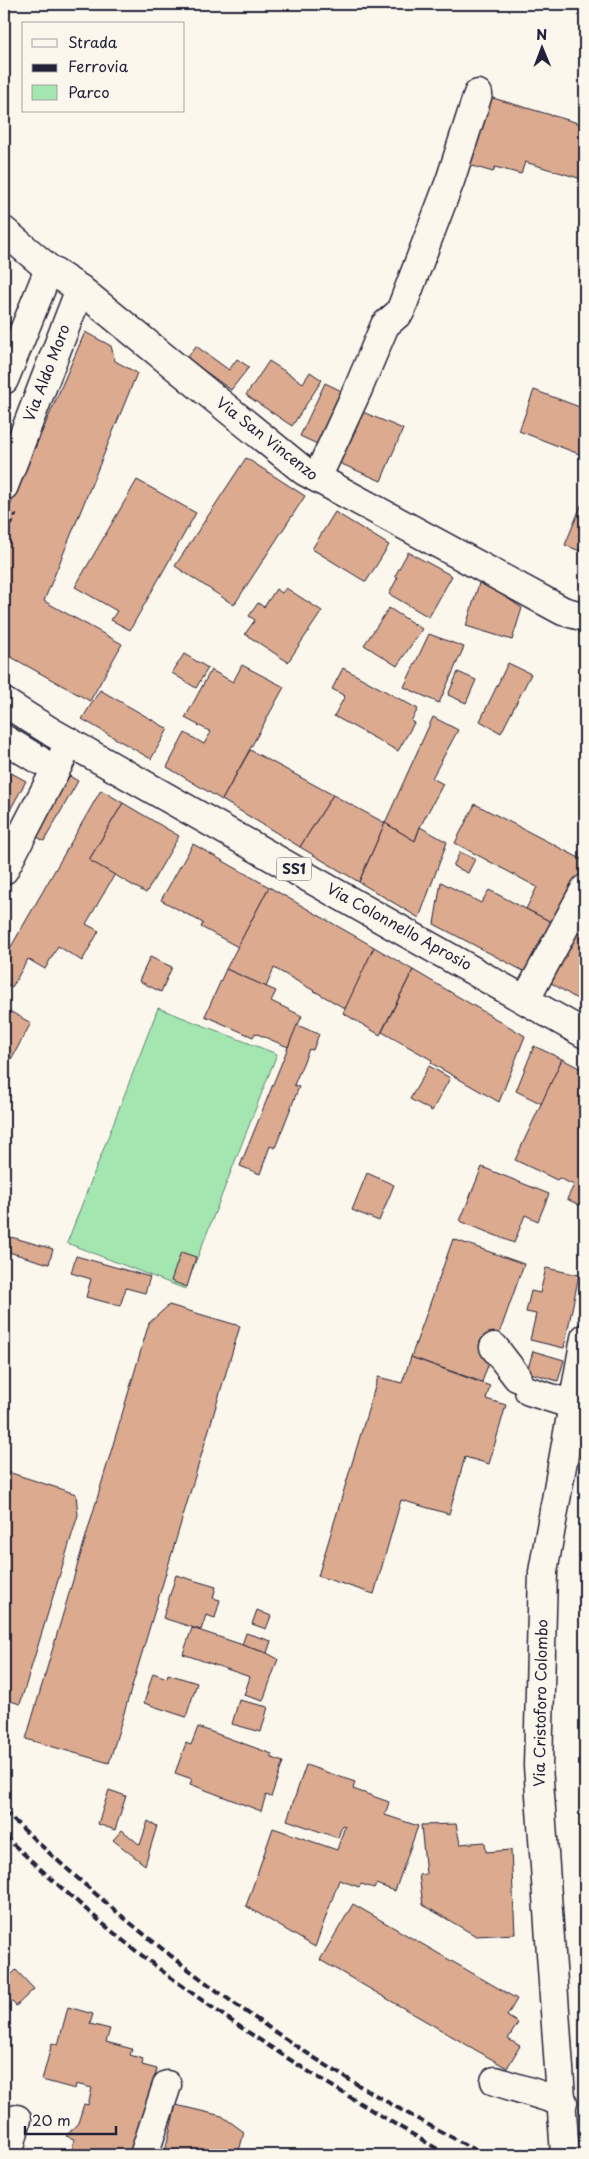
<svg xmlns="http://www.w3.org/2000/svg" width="589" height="2159" viewBox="0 0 589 2159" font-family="'Playpen Sans',sans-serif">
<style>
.green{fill:#a3e6b0;stroke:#628476}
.building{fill:#dcaa8f;stroke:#22223b}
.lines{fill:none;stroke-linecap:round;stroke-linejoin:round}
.minor-casing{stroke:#22223b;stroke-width:31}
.major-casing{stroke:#22223b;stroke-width:31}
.path{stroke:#22223b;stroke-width:3;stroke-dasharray:5 4;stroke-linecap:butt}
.minor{stroke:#fbf7ec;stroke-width:28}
.major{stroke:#fbf7ec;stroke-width:28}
.rail{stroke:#22223b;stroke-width:4;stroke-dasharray:8 4;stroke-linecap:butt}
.labels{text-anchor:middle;stroke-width:4;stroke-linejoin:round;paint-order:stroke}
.shield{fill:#fbf7ec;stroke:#636270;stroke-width:1}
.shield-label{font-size:14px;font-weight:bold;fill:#22223b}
.street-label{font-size:15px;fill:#22223b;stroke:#fbf7ec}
</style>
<rect width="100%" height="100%" fill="#fbf7ec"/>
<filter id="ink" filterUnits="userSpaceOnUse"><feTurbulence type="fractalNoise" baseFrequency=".02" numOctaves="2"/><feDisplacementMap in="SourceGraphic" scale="10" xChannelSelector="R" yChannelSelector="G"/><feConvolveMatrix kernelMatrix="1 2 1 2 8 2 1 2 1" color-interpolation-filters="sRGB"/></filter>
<g filter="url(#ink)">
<!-- green -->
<path class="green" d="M158 1008 277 1054 185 1289 67 1243Z"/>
<!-- building -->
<g class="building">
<path d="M486 96 585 125V180L525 162 521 174 495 167 493 172 469 165Z"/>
<path d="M4 320 14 324 4 348Z"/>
<path d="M85 332 111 346 115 361 137 373 44 601 122 644 90 701 4 653V520Z"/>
<path d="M196 346 229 370 237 359 249 367 231 390 187 358Z"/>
<path d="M269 361 303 383 310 372 322 380 292 426 246 395Z"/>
<path d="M325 383 352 396 328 449 300 436Z"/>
<path d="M534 390 585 409V438L579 454 519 431Z"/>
<path d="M351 407 403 429 381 481 330 459Z"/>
<path d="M246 458 305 496 234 605 175 566Z"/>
<path d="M137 480 196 513 130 630 111 620 117 611 75 587Z"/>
<path d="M583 501 585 502V553L565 545Z"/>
<path d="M335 512 389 545 366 582 312 549Z"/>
<path d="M408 552 452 576 429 617 389 594 398 577 395 576Z"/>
<path d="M480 580 522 608 512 640 466 626Z"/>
<path d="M286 588 322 611 288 662 245 634 255 620 249 616 258 603 264 607 276 589 282 593Z"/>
<path d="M389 608 422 629 397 666 364 645Z"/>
<path d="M429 634 464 647 439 703 404 687Z"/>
<path d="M184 654 208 668 196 688 172 673Z"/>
<path d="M508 663 531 674 501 733 480 721Z"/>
<path d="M242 665 284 687 222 800 167 767 185 733 204 744 211 732 185 718 211 670 233 682Z"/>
<path d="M343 668 418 709 411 721 414 723 398 751 334 716 345 696 332 689Z"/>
<path d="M458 672 476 680 466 703 448 695Z"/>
<path d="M100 690 168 729 151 759 82 719Z"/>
<path d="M433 717 458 730 432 778 443 784 420 827 415 841 385 823Z"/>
<path d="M250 750 333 795 300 847 222 800Z"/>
<path d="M4 769 26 781 4 821Z"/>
<path d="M68 775 78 781 44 841 35 836Z"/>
<path d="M101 790 123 803 89 860 115 874 86 924 99 931 82 961 58 946 45 969 28 959 12 987 4 983V959Z"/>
<path d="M333 795 385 823 359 882 300 847Z"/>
<path d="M123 803 179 836 146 893 89 860Z"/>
<path d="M475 804 585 861V876L559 926 526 909 537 887 455 843Z"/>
<path d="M385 823 415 841 420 827 447 842 419 918 359 882Z"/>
<path d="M193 844 269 887 238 947 201 927 203 923 161 900Z"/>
<path d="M460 852 475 859 468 873 453 866Z"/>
<path d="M441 882 481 903 489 890 559 926 533 976 434 924Z"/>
<path d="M269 887 374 947 346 1009 274 968 266 987 226 969Z"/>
<path d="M574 930 585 936V1004L548 981Z"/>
<path d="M374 947 413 970 380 1035 343 1013Z"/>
<path d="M150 957 172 967 161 992 139 981Z"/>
<path d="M226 969 276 991 271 1001 302 1016 288 1047 255 1033 253 1037 205 1016Z"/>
<path d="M413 970 525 1036 499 1102 431 1063 432 1060 382 1032Z"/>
<path d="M4 1008 31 1023 9 1063 4 1060Z"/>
<path d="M297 1025 319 1034 313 1050 309 1049 294 1085 299 1087 275 1148 270 1146 260 1174 240 1166Z"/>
<path d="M534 1046 562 1059 542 1104 516 1091Z"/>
<path d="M562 1059 585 1071V1208L567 1199 574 1185 559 1178 557 1180 515 1160Z"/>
<path d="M429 1066 450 1078 432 1111 410 1099Z"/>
<path d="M482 1167 549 1194 538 1221 525 1215 514 1243 460 1221Z"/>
<path d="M367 1173 394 1185 379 1221 352 1210Z"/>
<path d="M4 1235 53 1249 49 1264 5 1251 4 1257Z"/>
<path d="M453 1239 524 1264 482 1382 411 1357Z"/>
<path d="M181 1252 196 1257 187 1287 171 1281Z"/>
<path d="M76 1256 150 1277 145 1293 126 1288 120 1306 86 1297 91 1279 71 1273Z"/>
<path d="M546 1268 579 1275 564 1348 530 1340 536 1314 526 1312 531 1291 540 1293Z"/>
<path d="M169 1305 240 1326 109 1763 26 1739 149 1323Z"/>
<path d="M533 1351 564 1360 558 1381 527 1372Z"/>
<path d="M411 1357 490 1386 486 1399 506 1405 489 1464 465 1457 449 1514 401 1500 374 1594 318 1576 378 1377 402 1383Z"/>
<path d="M5 1471 76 1494 78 1515 20 1704 4 1699Z"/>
<path d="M176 1575 216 1587 213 1598 220 1600 215 1618 206 1615 201 1630 163 1618Z"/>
<path d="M257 1610 271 1616 266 1629 252 1624Z"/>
<path d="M192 1628 267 1653 278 1659 263 1701 244 1695 250 1677 183 1654Z"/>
<path d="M246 1633 271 1641 267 1653 242 1645Z"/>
<path d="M153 1673 167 1678 168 1674 197 1683 186 1717 144 1703Z"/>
<path d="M239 1700 268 1707 261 1732 232 1724Z"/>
<path d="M198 1727 272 1754 270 1757 283 1762 271 1797 266 1795 261 1811 190 1784 192 1779 175 1773 186 1743 191 1745Z"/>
<path d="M306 1765 355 1782 353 1789 389 1802 385 1815 418 1826 395 1891 376 1884 374 1888 361 1884 359 1887 339 1880 315 1947 246 1906 273 1828 337 1850 345 1826 342 1825 338 1838 287 1820Z"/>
<path d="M109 1790 126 1796 115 1830 98 1824Z"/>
<path d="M148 1821 157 1826 145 1865 113 1840 122 1830 140 1845Z"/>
<path d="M456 1824 460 1844 485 1842 486 1852 511 1850 515 1934 476 1936 423 1905 419 1875 426 1874 421 1825Z"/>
<path d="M353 1904 517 1999 507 2016 518 2023 508 2039 520 2046 507 2068 320 1960Z"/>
<path d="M16 1970 34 1989 16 2006 4 1993V1982Z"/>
<path d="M68 2007 93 2014 90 2024 110 2029 106 2042 132 2049 130 2055 143 2059 142 2065 157 2069 134 2154 131 2155H65L72 2150 74 2139 66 2136 78 2123 84 2104 88 2105 92 2088 76 2084 75 2089 42 2080 52 2043 58 2045Z"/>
<path d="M176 2105 222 2116 244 2132 238 2155H164Z"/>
</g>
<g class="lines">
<!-- minor casing -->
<g class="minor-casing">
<g id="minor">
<path d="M4 231 49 269 80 289 304 471 563 611 585 617"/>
<path d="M4 380 49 269"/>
<path d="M317 478 358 389 385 325 400 312 450 181 478 94"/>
<path d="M4 486 80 289"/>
<path d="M4 739 39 760"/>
<path d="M4 870 70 742"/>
<path d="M526 999 585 889"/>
<path d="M494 1347 517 1377"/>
<path d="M529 1391 573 1405"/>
<path d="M495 2081 563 2102"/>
<path d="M8 2155 17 2119"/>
<path d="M144 2155 167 2085"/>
<path d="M565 2155 538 1766 543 1572 585 1338"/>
</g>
</g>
<!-- major casing -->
<g class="major-casing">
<path id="major" d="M4 702 53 733 585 1034"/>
</g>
<!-- path -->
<path class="path" d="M4 542 16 514"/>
<!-- minor -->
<use href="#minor" class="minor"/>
<!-- major -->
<use href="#major" class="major"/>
<!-- rail -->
<g class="rail">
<path d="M4 1811C101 1903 207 1990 321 2062 374 2096 430 2126 485 2155"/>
<path d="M4 1836C56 1883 108 1931 165 1973 255 2041 351 2099 448 2155"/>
</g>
</g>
</g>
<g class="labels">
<!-- shield labels -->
<rect class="shield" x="276.5" y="857.5" width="35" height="23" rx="4"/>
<g class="shield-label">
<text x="294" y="874">SS1</text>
</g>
<!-- street labels -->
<g class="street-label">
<text transform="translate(47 373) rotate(-69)" y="5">Via Aldo Moro</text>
<text transform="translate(267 439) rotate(38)" y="5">Via San Vincenzo</text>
<text transform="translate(399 927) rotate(29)" y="5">Via Colonnello Aprosio</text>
<text transform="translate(541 1703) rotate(-89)" y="5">Via Cristoforo Colombo</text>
</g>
</g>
<!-- margin -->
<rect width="589" height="2159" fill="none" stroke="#fbf7ec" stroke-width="20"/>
<rect x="10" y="10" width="569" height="2139" fill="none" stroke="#22223b" stroke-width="2" filter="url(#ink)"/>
<!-- legend -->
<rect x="22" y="22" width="162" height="90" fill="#fbf7ec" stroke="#a4a2a5"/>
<rect x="32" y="39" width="25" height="8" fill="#fbf7ec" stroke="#a4a2a5"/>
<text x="68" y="48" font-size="15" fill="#22223b">Strada</text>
<rect x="32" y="64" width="25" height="8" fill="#22223b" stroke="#a4a2a5"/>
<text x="68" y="72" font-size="15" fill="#22223b">Ferrovia</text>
<rect x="32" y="85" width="25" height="15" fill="#a3e6b0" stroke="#a4a2a5"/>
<text x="68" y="98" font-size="15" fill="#22223b">Parco</text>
<!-- north arrow -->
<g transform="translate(542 48) rotate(359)" stroke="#fbf7ec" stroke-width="4" paint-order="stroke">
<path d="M0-4L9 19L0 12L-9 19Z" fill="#22223b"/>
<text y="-8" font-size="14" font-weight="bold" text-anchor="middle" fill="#22223b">N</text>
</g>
<!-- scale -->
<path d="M25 2126v8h91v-8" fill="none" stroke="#22223b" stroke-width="2.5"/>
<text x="32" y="2126" font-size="15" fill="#22223b" stroke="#fbf7ec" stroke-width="4" paint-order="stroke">20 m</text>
</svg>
